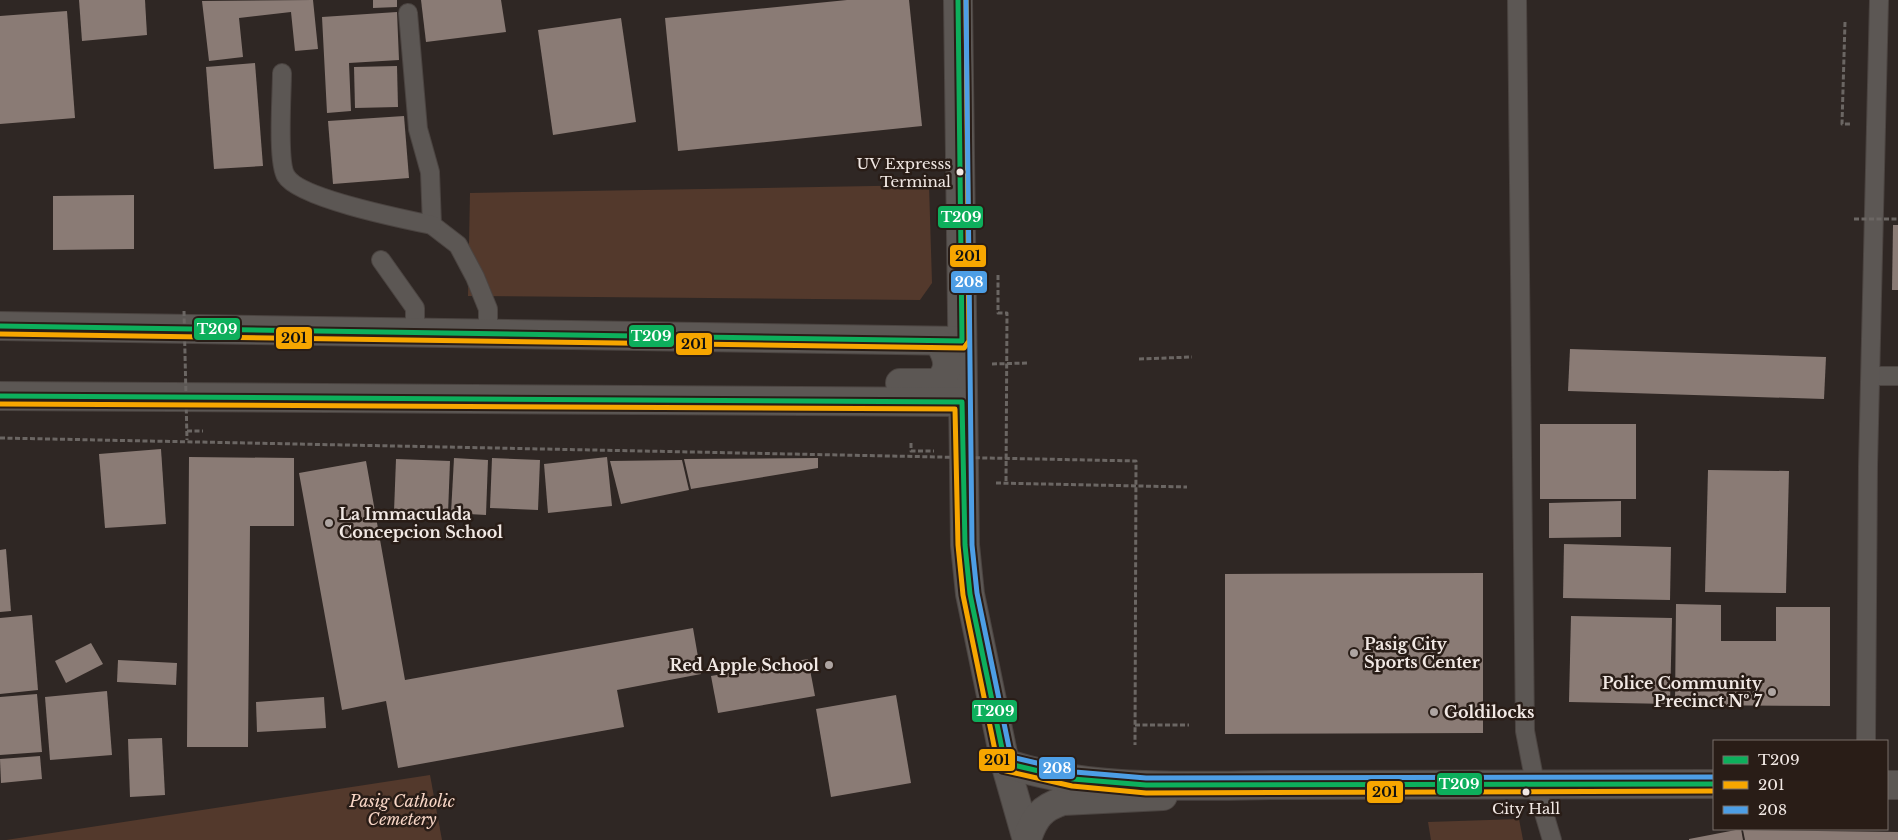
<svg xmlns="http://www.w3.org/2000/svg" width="1898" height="840" viewBox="0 0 1898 840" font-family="'Libre Baskerville',serif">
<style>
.green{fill:#53392c}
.building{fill:#8a7b75}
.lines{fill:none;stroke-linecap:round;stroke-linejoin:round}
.service-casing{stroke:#4b4441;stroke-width:20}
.tertiary-casing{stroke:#4b4441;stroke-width:30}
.secondary-casing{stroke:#4b4441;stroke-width:30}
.path{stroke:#6b6663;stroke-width:3;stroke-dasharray:5 2.5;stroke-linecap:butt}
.service{stroke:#5c5754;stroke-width:18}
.tertiary{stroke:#5c5754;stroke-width:28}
.secondary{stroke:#5c5754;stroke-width:28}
.path-bridge{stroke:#6b6663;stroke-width:3;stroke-dasharray:5 2.5;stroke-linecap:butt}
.bus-1-casing{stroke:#291d17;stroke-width:9}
.bus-2-casing{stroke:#291d17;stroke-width:9}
.bus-3-casing{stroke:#291d17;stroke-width:9}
.bus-1{stroke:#0daf5c;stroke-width:5}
.bus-2{stroke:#f7a600;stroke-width:5}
.bus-3{stroke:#4d9ee5;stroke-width:5}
.bus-dot{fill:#f1e8e4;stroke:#291d17;stroke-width:2}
.poi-dot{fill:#ada4a1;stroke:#291d17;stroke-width:2}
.labels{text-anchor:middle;stroke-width:5;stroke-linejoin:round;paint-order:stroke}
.bus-label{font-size:15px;fill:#f1e8e4;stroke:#291d17;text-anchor:end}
.poi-label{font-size:16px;font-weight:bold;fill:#f1e8e4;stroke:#291d17;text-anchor:start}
.park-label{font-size:16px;font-style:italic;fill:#f8d6c6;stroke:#291d17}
.line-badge{stroke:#291d17;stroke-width:2}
.badge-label{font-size:14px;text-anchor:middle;font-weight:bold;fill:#fff}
.pale-badge-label{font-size:14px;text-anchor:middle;font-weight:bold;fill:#111}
</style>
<rect width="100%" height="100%" fill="#2f2724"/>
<!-- green -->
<g class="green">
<path d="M929 185 932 283 920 300 468 296 470 193Z"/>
<path d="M430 775 442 840H6Z"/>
<path d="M1519 819 1523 840H1431L1428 822Z"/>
</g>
<!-- building -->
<g class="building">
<path d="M79 0H145L147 35 82 41Z"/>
<path d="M313 0 318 49 295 51 291 12 239 18 243 57 209 61 202 1Z"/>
<path d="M373 0H397V7L373 8Z"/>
<path d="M421 0H501L506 32 426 42Z"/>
<path d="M847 0H909L922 126 678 151 665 18Z"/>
<path d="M67 11 75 118 0 124V16Z"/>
<path d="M397 12 399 60 349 63 351 111 327 113 322 17Z"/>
<path d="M621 18 636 122 553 135 538 30Z"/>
<path d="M255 63 263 166 214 169 206 67Z"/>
<path d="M397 66 398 107 355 108 354 67Z"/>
<path d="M404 116 409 178 333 184 328 121Z"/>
<path d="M134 195V249L53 250V196Z"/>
<path d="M1893 225H1898V290H1892Z"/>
<path d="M1570 349 1826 357 1824 399 1568 391Z"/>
<rect x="1540" y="424" width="96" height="75"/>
<path d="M161 449 166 524 105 528 99 454Z"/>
<path d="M189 457 294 458V526H250L248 747H187Z"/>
<path d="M607 457 612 506 548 513 544 464Z"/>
<path d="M454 458 488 460 486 515 451 513Z"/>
<path d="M492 458 540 460 538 510 490 508Z"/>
<path d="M818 458V468L691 489 684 459Z"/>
<path d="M396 459 450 461 448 514 394 512Z"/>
<path d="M682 460 689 490 621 504 610 461Z"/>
<path d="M366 461 405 680 693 628 701 674 617 690 624 727 398 768 386 701 342 710 299 473Z"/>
<path d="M1708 470 1789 471 1786 593 1705 592Z"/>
<path d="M1621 501V537L1549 538V503Z"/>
<path d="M1564 544 1671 547 1670 600 1563 598Z"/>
<path d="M6 549 11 611 0 612V550Z"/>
<path d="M1483 573V733L1225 734V574Z"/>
<path d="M1676 604 1721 605V641H1776V607H1830V706L1675 705Z"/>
<path d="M32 615 38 690 0 694V618Z"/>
<path d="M1571 616 1672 618 1670 704 1569 702Z"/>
<path d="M91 643 103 664 66 683 55 661Z"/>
<path d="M808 659 815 696 718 713 711 676Z"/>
<path d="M118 660 177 663 176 685 117 682Z"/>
<path d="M107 691 112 755 50 760 45 697Z"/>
<path d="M37 694 42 752 0 755V697Z"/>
<path d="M896 695 911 783 831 797 816 709Z"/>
<path d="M324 697 326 728 257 732 256 702Z"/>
<path d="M162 738 165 795 130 797 128 739Z"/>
<path d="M40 756 42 779 1 783 0 759Z"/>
<path d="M1741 829 1743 840H1689V839Z"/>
<path d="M1743 830 1898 832V840H1745Z"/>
</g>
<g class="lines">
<!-- service casing -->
<g class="service-casing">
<g id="service">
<path d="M1517 0 1525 731 1535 783 1552 840"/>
<path d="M408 13 418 129 430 172 432 225 458 245 475 277 488 309V333"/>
<path d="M282 73C282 93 277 162 286 176 299 198 403 219 432 225"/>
<path d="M381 260 415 308V331"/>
<path d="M1871 376H1898"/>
<path d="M1866 741 1868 466 1879 0"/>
</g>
</g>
<!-- tertiary casing -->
<g class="tertiary-casing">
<g id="tertiary">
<path d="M1005 763 1027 840"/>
<path d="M1027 839C1034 818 1041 808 1063 801L1163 796"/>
</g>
</g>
<!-- secondary casing -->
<g class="secondary-casing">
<g id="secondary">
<path d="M958 0 965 545 970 594 1005 763C1092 793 1199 785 1290 785 1432 785 1573 783 1714 784"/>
<path d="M0 326 962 341"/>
<path d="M900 383H937C951 371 949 359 940 344"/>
<path d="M0 396 962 402"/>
<path d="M1887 785H1898"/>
</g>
</g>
<!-- path -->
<g class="path">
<path d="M1845 22 1842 124H1851"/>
<path d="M998 275V313H1007L1006 483"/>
<path d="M1139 359 1192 357"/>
<path d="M992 364 1027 363"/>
<path d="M187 431H203"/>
<path d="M911 443V451H934"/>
<path d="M996 483 1187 487"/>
<path d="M1135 725H1189"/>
</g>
<!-- service -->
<use href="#service" class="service"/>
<!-- tertiary -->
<use href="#tertiary" class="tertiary"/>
<!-- secondary -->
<use href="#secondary" class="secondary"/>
<!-- path-bridge -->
<g class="path-bridge">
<path d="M1854 219H1898"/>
<path d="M184 311 187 440"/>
<path d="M0 438 1136 461 1135 745"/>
</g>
<!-- bus-1 casing -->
<g class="bus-1-casing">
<g id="bus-1">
<path d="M0 326 962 341 958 0"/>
<path d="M0 396 962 402 965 545 970 594 1005 763 1073 779 1146 785 1714 784"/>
</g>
</g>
<!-- bus-2 casing -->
<g class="bus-2-casing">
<g id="bus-2">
<path d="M0 334 964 348 969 341 966 0"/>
<path d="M0 404 955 409 958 545 963 595 998 765 1002 770 1072 786 1146 793 1714 791"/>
</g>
</g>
<!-- bus-3 casing -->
<g class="bus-3-casing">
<path id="bus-3" d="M966 0 972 545 977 593 1011 757 1075 772 1146 778 1714 777"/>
</g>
<!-- bus-1 -->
<use href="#bus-1" class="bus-1"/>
<!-- bus-2 -->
<use href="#bus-2" class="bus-2"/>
<!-- bus-3 -->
<use href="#bus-3" class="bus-3"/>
</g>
<!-- markers -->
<g class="bus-dot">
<circle cx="960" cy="172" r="4.5"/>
<circle cx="1526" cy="792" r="4.5"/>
</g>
<g class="poi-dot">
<circle cx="329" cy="523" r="5"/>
<circle cx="1354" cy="653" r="5"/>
<circle cx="829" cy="665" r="5"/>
<circle cx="1772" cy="692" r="5"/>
<circle cx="1434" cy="712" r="5"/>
</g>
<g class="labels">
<!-- bus labels -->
<g class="bus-label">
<text x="951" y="169">UV Expresss<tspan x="951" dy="18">Terminal</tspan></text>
<text x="1526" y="814" text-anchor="middle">City Hall</text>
</g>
<!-- poi labels -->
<g class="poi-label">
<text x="339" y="520">La Immaculada<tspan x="339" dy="18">Concepcion School</tspan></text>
<text x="1364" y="650">Pasig City<tspan x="1364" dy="18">Sports Center</tspan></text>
<text x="819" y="671" text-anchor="end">Red Apple School</text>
<text x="1762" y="689" text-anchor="end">Police Community<tspan x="1762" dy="18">Precinct № 7</tspan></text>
<text x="1444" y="718">Goldilocks</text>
</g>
<!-- park labels -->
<g class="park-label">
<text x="402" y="807">Pasig Catholic<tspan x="402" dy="18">Cemetery</tspan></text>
</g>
</g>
<g class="line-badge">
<rect x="937" y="205" width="47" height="24" rx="5" fill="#0daf5c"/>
<rect x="949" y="244" width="38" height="24" rx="5" fill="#f7a600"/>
<rect x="950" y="270" width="38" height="24" rx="5" fill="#4d9ee5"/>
<rect x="193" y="317" width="48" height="24" rx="5" fill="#0daf5c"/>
<rect x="628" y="324" width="47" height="24" rx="5" fill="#0daf5c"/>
<rect x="275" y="326" width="38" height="24" rx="5" fill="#f7a600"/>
<rect x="675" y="332" width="38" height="24" rx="5" fill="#f7a600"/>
<rect x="971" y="699" width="47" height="24" rx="5" fill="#0daf5c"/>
<rect x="978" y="748" width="38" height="24" rx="5" fill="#f7a600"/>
<rect x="1038" y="756" width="38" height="24" rx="5" fill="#4d9ee5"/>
<rect x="1436" y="772" width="47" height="24" rx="5" fill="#0daf5c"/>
<rect x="1366" y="780" width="38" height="24" rx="5" fill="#f7a600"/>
</g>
<g class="badge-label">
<text x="961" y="222">T209</text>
<text x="969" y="287">208</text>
<text x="217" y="334">T209</text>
<text x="651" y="341">T209</text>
<text x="994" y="716">T209</text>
<text x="1057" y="773">208</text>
<text x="1459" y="789">T209</text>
</g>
<g class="pale-badge-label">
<text x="968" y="261">201</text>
<text x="294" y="343">201</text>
<text x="694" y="349">201</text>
<text x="997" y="765">201</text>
<text x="1385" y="797">201</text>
</g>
<!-- legend -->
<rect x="1713" y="740" width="175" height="90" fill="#291d17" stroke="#796e69"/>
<rect x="1723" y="756" width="25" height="8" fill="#0daf5c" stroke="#796e69"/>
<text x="1758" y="765" font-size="15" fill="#f1e8e4">T209</text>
<rect x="1723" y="781" width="25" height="8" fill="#f7a600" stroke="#796e69"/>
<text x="1758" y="790" font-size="15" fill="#f1e8e4">201</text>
<rect x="1723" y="806" width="25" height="8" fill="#4d9ee5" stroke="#796e69"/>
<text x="1758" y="815" font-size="15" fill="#f1e8e4">208</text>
</svg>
